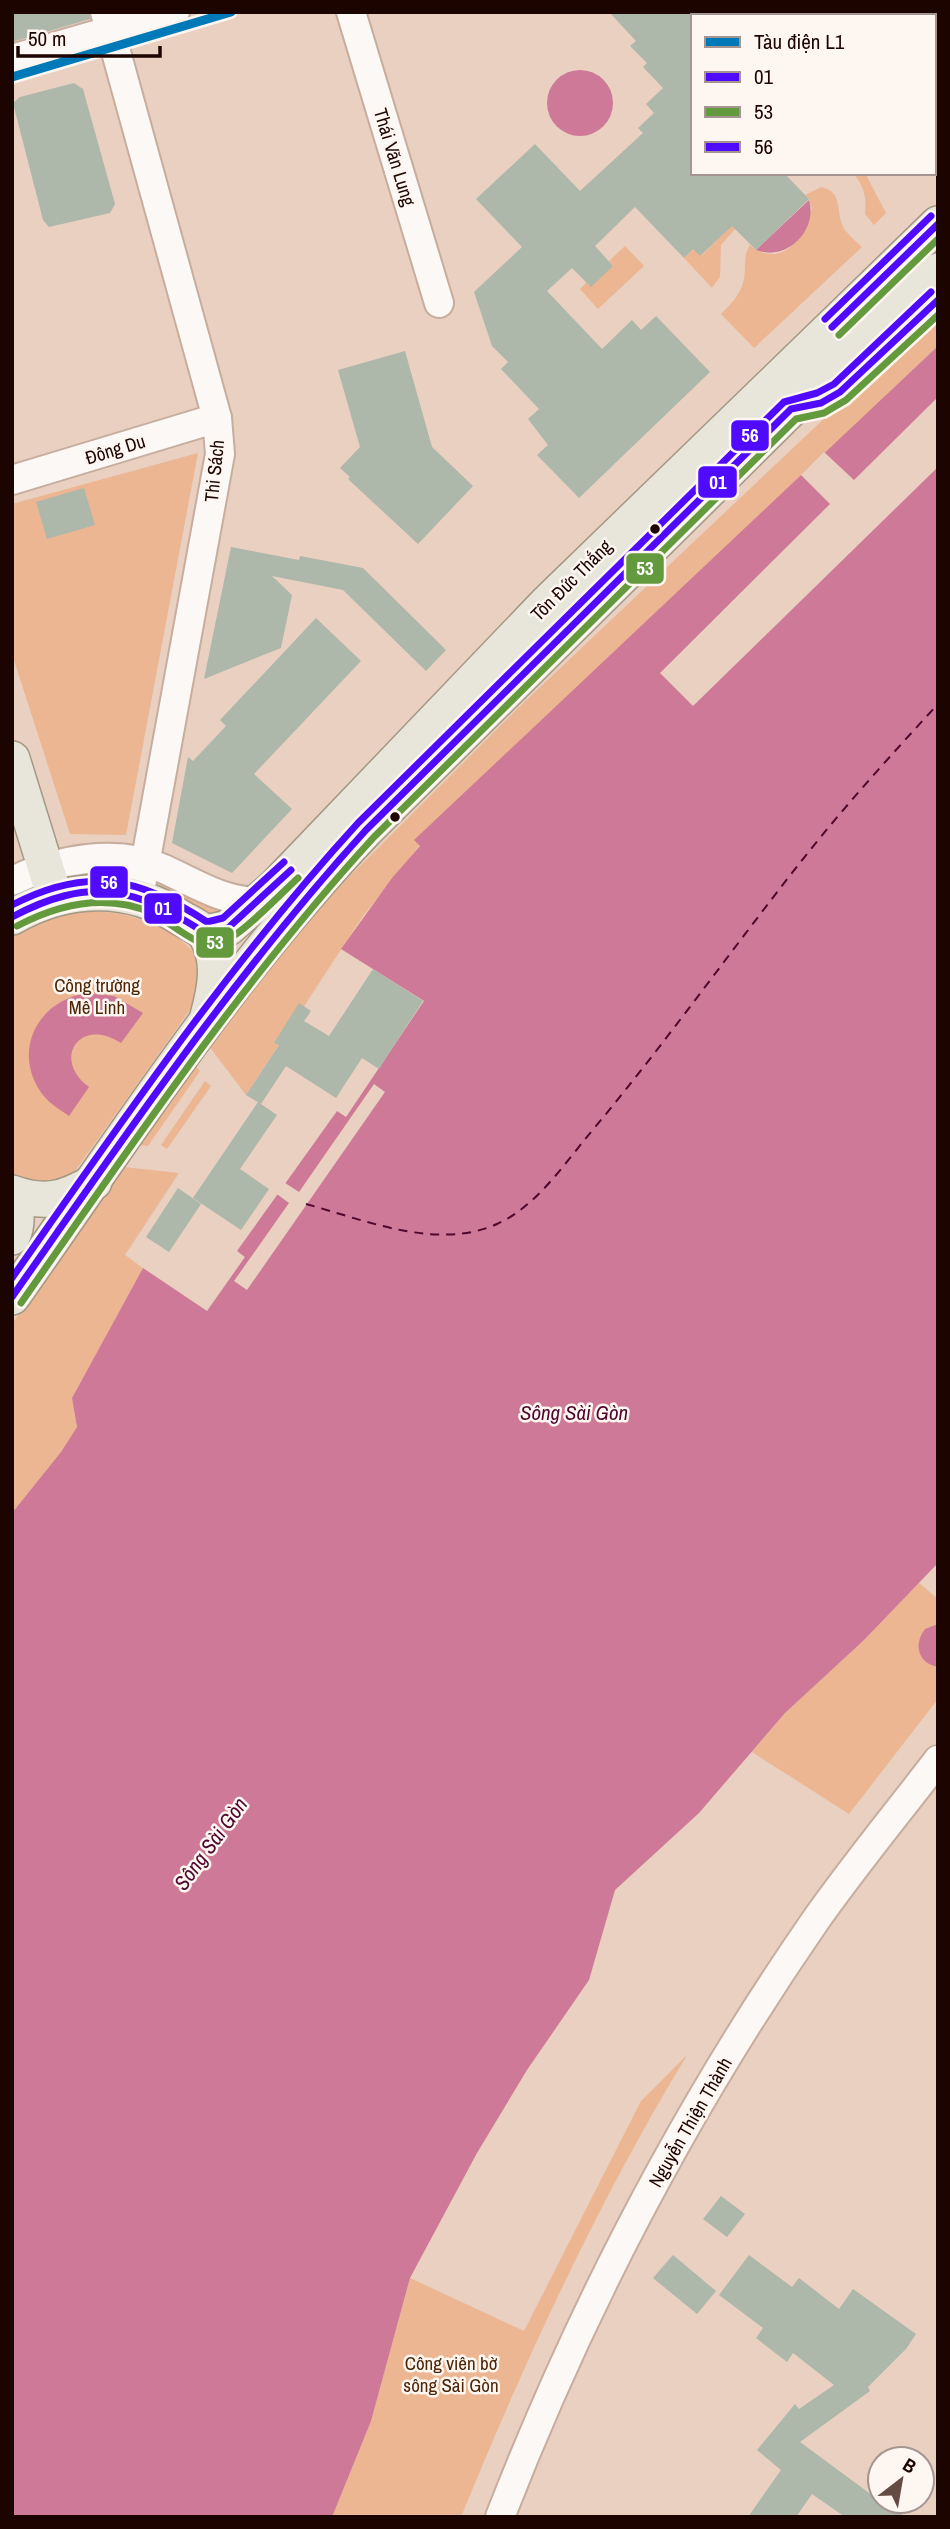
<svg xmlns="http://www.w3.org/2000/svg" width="950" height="2529" viewBox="0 0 950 2529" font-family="'Archivo Narrow',sans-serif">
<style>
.green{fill:#ecb692}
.water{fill:#cd7997}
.pier{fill:#e9d0c0}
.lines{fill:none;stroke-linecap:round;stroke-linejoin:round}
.ferry{stroke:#4e062e;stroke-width:2;stroke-dasharray:9 7;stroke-linecap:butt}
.building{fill:#adb7aa}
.minor-casing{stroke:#c7ad9d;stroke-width:32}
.major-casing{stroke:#a49884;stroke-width:38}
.minor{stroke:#fcf8f6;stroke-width:28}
.major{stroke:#e8e5da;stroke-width:35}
.bus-1-casing{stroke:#fef6f1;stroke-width:12}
.bus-2-casing{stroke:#fef6f1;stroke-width:12}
.bus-3-casing{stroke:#fef6f1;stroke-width:12}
.bus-1{stroke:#4f0aff;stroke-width:7}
.bus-2{stroke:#649a3e;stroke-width:7}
.bus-3{stroke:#4f0aff;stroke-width:7}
.metro-1-casing{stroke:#fef6f1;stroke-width:14}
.metro-1{stroke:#0079b8;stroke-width:9}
.bus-dot{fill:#1c0400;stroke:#fef6f1;stroke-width:2.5}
.labels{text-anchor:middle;stroke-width:5;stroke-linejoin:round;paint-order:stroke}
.street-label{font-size:19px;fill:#1c0400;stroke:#fef6f1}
.park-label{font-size:19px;fill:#4d2607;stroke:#fef6f1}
.water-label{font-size:21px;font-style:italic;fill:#4e062e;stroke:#fef6f1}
.line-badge{stroke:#fef6f1;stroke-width:2.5}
.badge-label{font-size:19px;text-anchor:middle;font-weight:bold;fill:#fff}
</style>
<rect width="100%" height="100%" fill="#e9d0c0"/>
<!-- green -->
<g class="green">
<path d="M853 173H865L886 213 874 225 865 214C867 197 864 186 853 173Z"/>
<path d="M821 187C845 192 834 213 845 230 850 236 856 242 862 247L754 348 721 314C731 304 741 294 744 279 746 267 743 256 750 245 761 256 781 258 792 245 801 236 806 220 812 209L809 199 805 195Z"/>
<path d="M732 225 735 229 721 245 720 277 712 288 684 258 693 249 701 256Z"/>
<path d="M625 246 644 266 598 309 580 289 587 282 613 266 609 261Z"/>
<path d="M938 311V346L415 841 420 845 363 916 246 1095 209 1046 284 948 343 883 518 708Z"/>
<path d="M198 453 126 835 70 834 12 654V504Z"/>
<path d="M162 880 236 908 209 915 157 889Z"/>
<path d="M86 911C128 911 175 925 201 961L197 1000 75 1171 50 1187 21 1181 12 1175V936C36 922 59 915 86 911Z"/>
<path d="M195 1065 200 1071 148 1146 139 1145Z"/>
<path d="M205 1081 211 1086 167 1149 161 1145Z"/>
<path d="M124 1167 179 1173 125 1255 143 1268 72 1398 77 1427 61 1452 12 1513V1324Z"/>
<path d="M918 1582 938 1599V1699L849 1814 752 1752 785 1713 863 1641Z"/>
<path d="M687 2055C598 2202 526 2358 461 2517H332L371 2420 410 2278 524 2331 641 2101Z"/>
</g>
<!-- water -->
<g class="water">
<circle cx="580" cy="103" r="33"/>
<path d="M809 200C818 231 786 262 756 250Z"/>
<path d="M938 346V1563L863 1641 785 1713 699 1813 615 1890 589 1980 527 2070 477 2153 410 2278 371 2421 332 2517H12V1513L61 1452 77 1427 72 1398 143 1268 207 1311 245 1257 237 1251 337 1111 346 1117 424 1001 341 949 392 878 420 846 414 840Z"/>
<path d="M88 993 114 996 143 1013 121 1043C80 1016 51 1059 89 1087L69 1116C59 1109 47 1102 40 1091 12 1048 40 999 88 993Z"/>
<path d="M938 1624V1667C918 1663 913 1645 925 1629Z"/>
</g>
<!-- pier -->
<g class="pier">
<path d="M938 397V467L693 706 660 673 830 504 801 475 824 452 854 480Z"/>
<path d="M374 1084 385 1092 247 1290 234 1281 289 1203 274 1192 282 1181 299 1192Z"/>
</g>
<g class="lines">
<!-- ferry -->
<path class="ferry" d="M306 1204C365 1220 437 1251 497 1224 537 1206 564 1164 591 1132 664 1045 729 953 799 864 843 808 890 756 938 704"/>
</g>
<!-- building -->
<g class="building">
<path d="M12 12H89L90 19 12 42Z"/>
<path d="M609 12H693V173H784L809 199 756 250 732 226 700 256 693 249 684 258 635 207 595 246 613 266 591 287 572 268 547 291 602 349 632 320 641 330 656 316 710 372 579 498 537 455 548 445 528 419 539 409 501 369 508 362 492 346 474 292 522 247 476 199 535 144 580 191 643 133 638 128 654 113 646 104 663 88 643 67 647 63 630 46 636 41Z"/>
<path d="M74 83 83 89 115 204 110 213 49 227 43 220 13 103 20 97Z"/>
<path d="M405 351 432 447 473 486 418 544 348 479 350 477 340 468 360 447 338 370Z"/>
<path d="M84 488 95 525 47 539 36 502Z"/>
<path d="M231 547 299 560 300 556 363 568 446 650 426 671 343 590 272 576 292 595 281 648 204 679Z"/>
<path d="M316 618 361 661 254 774 292 809 232 873 172 843 188 757 193 761 226 726 220 720Z"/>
<path d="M373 969 423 1001 379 1069 362 1058 336 1098 286 1066 261 1104 246 1095 279 1045 274 1043 299 1003 311 1011 304 1021 329 1036Z"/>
<path d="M258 1102 277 1115 240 1169 269 1189 241 1230 193 1198Z"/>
<path d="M178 1188 201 1204 169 1252 146 1237Z"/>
<path d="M721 2196 745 2214 727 2237 703 2219Z"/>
<path d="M673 2255 716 2291 697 2314 653 2278Z"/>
<path d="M749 2255 792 2287 799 2278 839 2309 853 2289 916 2334 906 2349 868 2387 870 2391 800 2442 880 2501 906 2517H845L812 2494 796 2517H748L781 2470 757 2450 795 2404 799 2409 834 2385 793 2353 787 2362 756 2338 763 2328 719 2295Z"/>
</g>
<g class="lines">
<!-- minor casing -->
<g class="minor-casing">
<g id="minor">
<path d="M105 12 217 418 220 454 139 897"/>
<path d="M351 12 439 303"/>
<path d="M12 59 175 12"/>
<path d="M12 480 217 418"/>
<path d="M12 881C57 859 117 848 164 869 197 884 221 901 259 902"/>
<path d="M500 2517C581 2309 686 2108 813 1924 852 1868 896 1815 938 1760"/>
</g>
</g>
<!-- major casing -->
<g class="major-casing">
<g id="major">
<path d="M12 759 55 898"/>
<path d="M12 917C66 886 128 883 181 918 189 923 202 928 207 937 221 962 215 990 208 1016"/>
<path d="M205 933 228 928 276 886 547 603 938 224"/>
<path d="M12 1193C45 1205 65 1199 94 1182"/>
<path d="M12 1198C17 1211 18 1224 12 1237"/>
<path d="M12 1297C125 1137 231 971 366 830L791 409 938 271"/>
</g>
</g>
<!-- minor -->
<use href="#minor" class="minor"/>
<!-- major -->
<use href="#major" class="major"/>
<!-- bus-1 casing -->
<g class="bus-1-casing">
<g id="bus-1">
<path d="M832 327 938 224"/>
<path d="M12 917C89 876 135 887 205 933L228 928 291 870"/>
<path d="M12 1297C125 1136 234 975 366 830L791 409 821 403 840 392 938 300"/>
</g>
</g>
<!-- bus-2 casing -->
<g class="bus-2-casing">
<g id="bus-2">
<path d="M839 335 938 239"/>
<path d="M17 926C59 904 106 893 152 913 165 919 191 941 203 943 210 945 223 941 229 938 241 935 286 889 298 878"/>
<path d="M21 1303C133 1143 241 982 374 837L796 419 824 413 846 400 938 315"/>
</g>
</g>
<!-- bus-3 casing -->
<g class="bus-3-casing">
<g id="bus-3">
<path d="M825 319 931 216"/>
<path d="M12 905C87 866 140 877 207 922L223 918 284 862"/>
<path d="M12 1278C122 1121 229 964 358 823L784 402 817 393 834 384 931 292"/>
</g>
</g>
<!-- bus-1 -->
<use href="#bus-1" class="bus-1"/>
<!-- bus-2 -->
<use href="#bus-2" class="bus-2"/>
<!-- bus-3 -->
<use href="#bus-3" class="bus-3"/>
<!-- metro-1 casing -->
<g class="metro-1-casing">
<path id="metro-1" d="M12 77 231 12"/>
</g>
<!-- metro-1 -->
<use href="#metro-1" class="metro-1"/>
</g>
<!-- markers -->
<g class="bus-dot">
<circle cx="655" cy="529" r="6"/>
<circle cx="395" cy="817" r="6"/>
</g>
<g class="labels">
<!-- street labels -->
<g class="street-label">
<text transform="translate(395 157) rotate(73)" y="7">Thái Văn Lung</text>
<text transform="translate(115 449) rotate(-17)" y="7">Đông Du</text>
<text transform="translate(214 471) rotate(-84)" y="7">Thi Sách</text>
<text transform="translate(571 580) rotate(-45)" y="7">Tôn Đức Thắng</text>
<text transform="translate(690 2122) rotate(-60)" y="7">Nguyễn Thiện Thành</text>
</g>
<!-- park labels -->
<g class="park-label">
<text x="97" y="992">Công trường<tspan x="97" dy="22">Mê Linh</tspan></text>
<text x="451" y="2370">Công viên bờ<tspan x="451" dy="22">sông Sài Gòn</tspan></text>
</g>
<!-- water labels -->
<g class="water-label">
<text x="574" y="1420">Sông Sài Gòn</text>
<text transform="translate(211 1844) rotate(-54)" y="7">Sông Sài Gòn</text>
</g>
</g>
<g class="line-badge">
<rect x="730" y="419" width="40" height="33" rx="7" fill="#4f0aff"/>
<rect x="697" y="465" width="41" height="34" rx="7" fill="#4f0aff"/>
<rect x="625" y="552" width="40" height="33" rx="7" fill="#649a3e"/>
<rect x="89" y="865" width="40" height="34" rx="7" fill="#4f0aff"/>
<rect x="143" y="892" width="40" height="33" rx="7" fill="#4f0aff"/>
<rect x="195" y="926" width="40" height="33" rx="7" fill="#649a3e"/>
</g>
<g class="badge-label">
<text x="750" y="442">56</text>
<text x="718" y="489">01</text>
<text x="645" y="575">53</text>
<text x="109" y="889">56</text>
<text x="163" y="915">01</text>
<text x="215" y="949">53</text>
</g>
<!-- border -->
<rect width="950" height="2529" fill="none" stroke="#1c0400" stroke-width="28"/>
<!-- legend -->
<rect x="691" y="14" width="245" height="161" fill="#fef6f1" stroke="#a49591" stroke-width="2"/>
<rect x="705" y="37" width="35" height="10" fill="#0079b8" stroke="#a49591" stroke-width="2"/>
<text x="754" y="49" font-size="21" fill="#1c0400">Tàu điện L1</text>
<rect x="705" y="72" width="35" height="10" fill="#4f0aff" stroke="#a49591" stroke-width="2"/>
<text x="754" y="84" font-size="21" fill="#1c0400">01</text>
<rect x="705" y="107" width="35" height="10" fill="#649a3e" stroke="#a49591" stroke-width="2"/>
<text x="754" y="119" font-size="21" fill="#1c0400">53</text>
<rect x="705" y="142" width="35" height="10" fill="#4f0aff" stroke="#a49591" stroke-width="2"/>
<text x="754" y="154" font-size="21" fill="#1c0400">56</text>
<!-- north arrow -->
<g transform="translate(901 2480) rotate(31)"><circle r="33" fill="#fef6f1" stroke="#a49591" stroke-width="2"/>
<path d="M0-5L12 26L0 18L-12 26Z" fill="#644b43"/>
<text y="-10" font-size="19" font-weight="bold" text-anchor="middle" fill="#1c0400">B</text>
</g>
<!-- scale -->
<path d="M18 46v10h142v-10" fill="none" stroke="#1c0400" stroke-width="3.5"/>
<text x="28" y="46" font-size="21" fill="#1c0400" stroke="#fef6f1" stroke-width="5" paint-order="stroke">50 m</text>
</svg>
